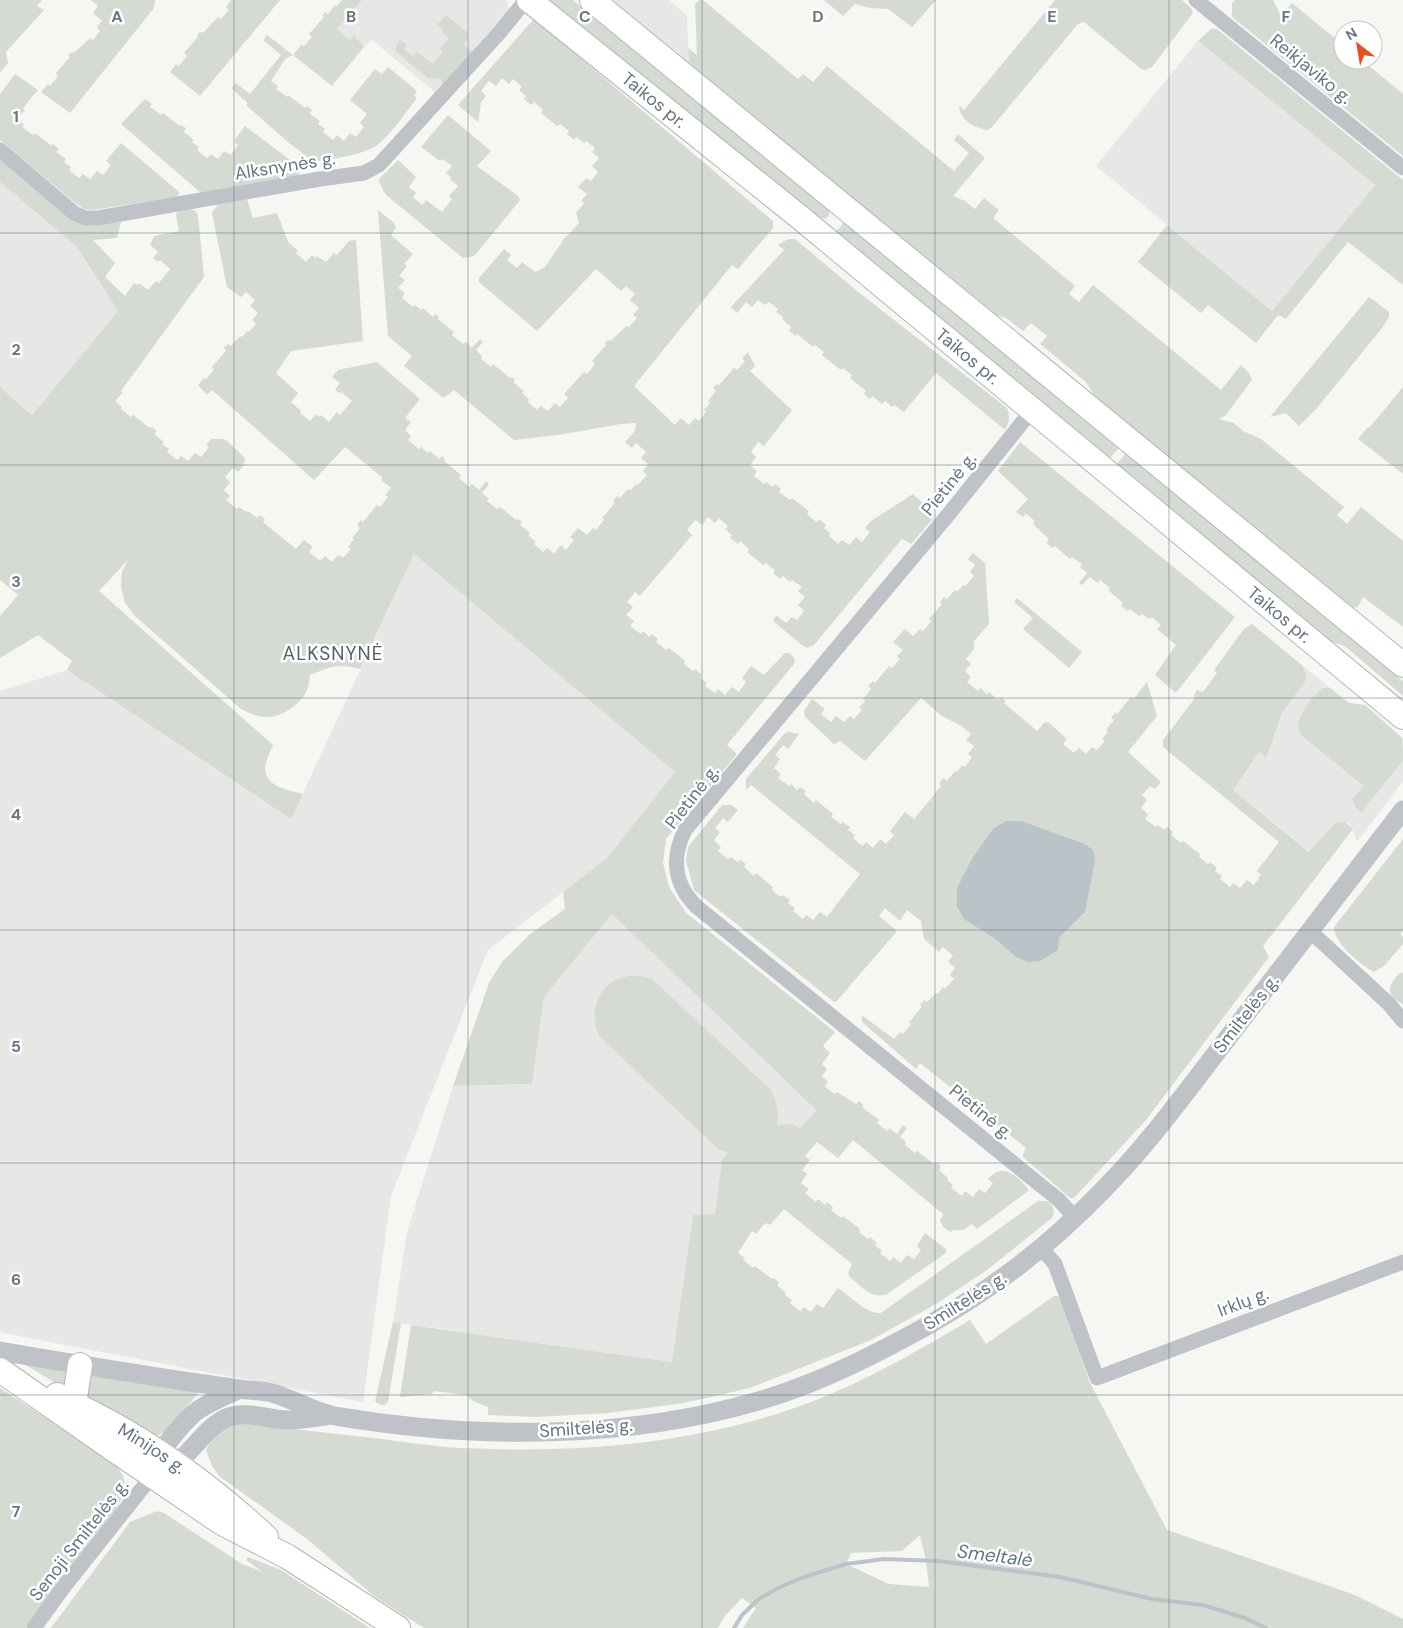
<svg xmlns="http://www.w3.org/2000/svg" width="1403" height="1628" viewBox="0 0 1403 1628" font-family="'DM Sans',sans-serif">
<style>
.built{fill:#e7e8e6}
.green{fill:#d5dbd2;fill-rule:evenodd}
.water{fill:#b9c4c9}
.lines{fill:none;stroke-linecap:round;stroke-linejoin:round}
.stream{stroke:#b9c4c9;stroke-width:4}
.primary-casing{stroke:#b2b7bb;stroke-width:26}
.minor{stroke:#bfc3c7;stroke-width:15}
.tertiary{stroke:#bfc3c7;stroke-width:19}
.primary{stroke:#fff;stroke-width:24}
.grid{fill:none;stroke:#657684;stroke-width:1;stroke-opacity:0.55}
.labels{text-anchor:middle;stroke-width:5;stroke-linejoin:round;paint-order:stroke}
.street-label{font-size:18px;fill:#657684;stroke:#fff}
.neighbourhood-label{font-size:19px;letter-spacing:1px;fill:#535f69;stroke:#fff}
.water-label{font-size:19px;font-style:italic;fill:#607880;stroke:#fff}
.grid-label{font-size:16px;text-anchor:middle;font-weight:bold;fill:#657684;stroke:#fff;stroke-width:5;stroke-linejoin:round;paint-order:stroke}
</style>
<rect width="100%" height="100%" fill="#f6f6f2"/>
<!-- built -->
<g class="built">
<path d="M362 0H507L509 8 504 17 436 93 372 40 364 47 354 36 350 41 337 29Z"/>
<path d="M609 0H669L687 15 689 61 694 68Z"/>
<path d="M1198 41 1375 185 1272 311 1096 166Z"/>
<path d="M0 182 77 247 118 311 32 415 0 387Z"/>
<path d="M414 554 675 772 607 858 488 950 391 1196 363 1402 3 1333 0 1331V691L67 670 291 819Z"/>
<path d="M1303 666 1349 703 1365 705 1403 738V781L1357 842 1353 829 1349 824 1345 822 1335 823 1310 852 1232 789 1259 752 1265 757 1282 713 1301 688 1306 675Z"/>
<path d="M612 914 816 1110 722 1214 693 1215 673 1362 393 1322 407 1232 453 1086 532 1084 544 997Z"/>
</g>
<!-- green -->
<g class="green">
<path d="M0 0H42L37 6 44 10 6 52 8 63 0 73Z"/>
<path d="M91 0H155L154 8 70 113 41 92 48 84 50 86 58 76 56 73 70 57 68 55 72 52 74 53 90 38 93 40 100 31 97 27 102 21 93 13 98 6Z"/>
<path d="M231 0H280L200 96 170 72 176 64 179 66 187 56 184 53 198 37 197 35 200 32 203 33 218 17 221 19 229 10 226 7Z"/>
<path d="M342 0H362L337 29 350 41 354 35 364 47 332 86 293 55 285 59 271 81 278 86 276 89 287 97 288 95 305 108 307 106 312 110 310 114 320 121 318 124 325 129 323 132 333 140 337 135 344 141 350 133 356 137 364 127 360 123 367 114 350 100 375 69 382 74 388 67 417 91 414 95 417 98C405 113 390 137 374 147 356 157 333 158 314 162L289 143 247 106V102L233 90 232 88 236 83 250 94 281 55 263 40 267 35 293 55 301 45 304 46 312 37 309 34 324 17 322 16 325 12 328 14 335 5 337 6Z"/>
<path d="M548 0H573L829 208V216L824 219 818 216Z"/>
<path d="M699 0H703L798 79 803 74 813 82 827 66 954 171 969 153 954 140 958 134 985 158 953 196 965 201 975 209 984 198 999 210 993 218 1075 286 1069 294 1079 302 1093 285 1221 390 1241 365 1249 373 1252 380 1225 416 1219 419 1234 423 1243 431 1261 439 1344 507 1337 515 1347 524 1361 507 1403 541V627L1363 597 1358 607 1353 608 1344 604 1103 405 1094 395 1086 382 1040 344 1047 336 1031 323 1023 331 1006 318 987 313 694 68 689 61 688 48 697 55 695 4Z"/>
<path d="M824 0H936L912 27 888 9 870 8 855 4 843 16Z"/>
<path d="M1055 0H1182L1191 8 1193 13 1152 67 1145 70 1141 69 1084 22 1078 24 992 127 987 130C973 127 960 120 959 105L964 110Z"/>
<path d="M1235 0H1273L1281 16 1292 3 1343 45V60H1362L1403 94V156L1232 17V3Z"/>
<path d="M446 15 469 34 464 45 473 52 444 84 440 79 428 78 395 51 399 39 407 45 404 49 413 57 417 52 433 64 443 51 440 49 449 38 441 32 443 29 437 25Z"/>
<path d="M533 20 538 22 773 221V228L738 269 732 265 634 386 675 425 681 418 689 425 695 418 699 421 706 412 704 410 710 403 708 401 716 391 713 388 717 384 719 385 734 368 737 370 745 361 742 358 748 352 755 366 750 371 792 410 764 446 758 442 751 452 756 457 750 465 757 471 754 476 764 484 766 482 773 487 775 484 781 489 779 492 790 500 792 498 809 511 807 514 816 522 819 519 826 525 824 528 830 533 829 536 838 544 842 540 849 545 856 537 862 542 870 532 865 528 871 521 913 494 936 515 911 544 902 539 814 645 808 648 803 646 773 621 776 615 786 623 792 617 797 620 804 611 798 605 805 597 798 591 802 587 792 580 790 582 783 576 780 579 773 573 775 570 766 563 763 565 747 552 749 549 740 541 738 544 730 538 732 535 725 529 728 526 719 518 715 523 708 517 702 525 695 520 687 530 692 535 687 541 640 596 635 592 627 602 633 607 626 615 634 621 630 626 641 634 643 631 649 637 652 634 658 639 656 642 666 650 669 648 685 661 684 664 693 671 695 669 702 675 700 678 707 683 705 686 715 693 718 689 725 695 732 687 739 692 746 682 742 678 751 666 764 675 785 653H789L795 659 794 664 727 745 737 754 666 839 663 863 669 887 686 913 835 1032 823 1046 830 1053 822 1064 827 1069 822 1076 828 1082 825 1087 835 1094 837 1092 856 1104 859 1101 864 1105 862 1107 879 1120 877 1123 887 1131 890 1128 897 1134 903 1125 907 1128 900 1137 906 1142 905 1145 915 1153 917 1151 934 1164 936 1162 941 1166 939 1170 948 1178 947 1180 953 1185 951 1188 962 1196 965 1191 973 1197 979 1189 985 1193 993 1183 988 1179C1002 1162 1017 1175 1028 1189V1191L977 1229 972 1224 963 1230H954L950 1232 944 1228 940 1221 943 1214 853 1140 838 1158 817 1142 805 1156 810 1160 802 1170 807 1174 801 1183 809 1189 805 1193 816 1202 818 1199 825 1205 827 1202 833 1207 831 1210 841 1218 843 1216 860 1229 859 1232 868 1239 870 1237 877 1243 875 1245 882 1251 880 1253 890 1261 893 1257 901 1263 907 1255 914 1259 921 1250 917 1246 925 1233 946 1249V1253L887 1294C871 1300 861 1286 850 1277L848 1273 852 1264 784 1209 770 1225 765 1223 756 1234 752 1231 738 1253 745 1258 743 1260 753 1268 755 1266 772 1279 774 1278 779 1282 777 1285 786 1293 785 1295 792 1300 790 1303 800 1311 804 1307 811 1312 817 1304 823 1308 838 1288C848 1295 869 1315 881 1313L1038 1201H1048L1053 1207 1054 1212 1052 1218 987 1270 936 1304 871 1340 750 1388 684 1403 608 1413 535 1417 488 1415V1407L473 1401 466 1395 434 1391 432 1394 400 1397 411 1325 672 1362 693 1215 715 1214 722 1160 728 1153 718 1149 599 1036C583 998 614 965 652 979L770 1089C777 1101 779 1111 777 1125L792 1124 800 1128 816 1110 612 914 544 997 532 1084 453 1086 489 983 502 962 529 935 565 909 563 892 607 858 675 772 414 554 360 669C339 663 331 666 310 675 309 679 309 686 307 690 301 704 282 717 267 717 257 717 249 713 241 709L135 616 125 603 121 587 122 572 128 560 99 591 273 745C271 751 265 761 265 768 265 787 289 790 303 794L291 819 67 670 72 661 38 635 0 658V616L18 595 0 580V387L32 415 118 311 77 247 0 182V159L78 222 90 226 121 222 117 238 93 240 115 263 105 277 125 296 134 283 138 285 139 283 148 290 156 281 159 283 170 269 160 260 158 262 153 258 158 252 150 245 154 236 179 231 176 215 177 212C185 210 194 206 198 215L204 277 121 391 123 392 115 401 122 407 121 409 131 417 133 415 150 428 152 427 157 431 154 434 164 442 162 444 169 449 167 452 177 460 181 456 188 461 195 453 201 457 209 447 206 445 211 439H223L226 440 245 458 244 465 238 472 233 468 225 477 230 482 224 490 230 496 226 500 237 509 239 507 246 512 248 511 257 518 260 515 265 519 263 522 296 549 304 540 313 547 309 552 320 561 325 556 332 562 338 555 343 558 351 549 348 547 354 539 352 538 360 528 357 525 361 520 363 522 377 505 380 507 388 497 385 495 391 488 381 480 383 478 345 447 314 480 212 390 207 395 198 385 204 378 206 379 214 370 212 367 226 351 224 348 228 344 231 346 240 336 242 337 247 331 249 332 256 324 252 320 258 313 250 306 255 300 246 292 241 297 227 287 212 213 218 204 247 199 253 218 277 213 288 242 298 251 296 253 306 262 312 255 316 258 317 256 326 262 334 253 337 255 349 241 356 240 363 341 291 351 276 373 298 393 291 402 301 411 300 413 310 421 316 414 319 417 321 415 329 422 337 412 340 415 352 401 341 392 340 393 335 390 340 383 332 377 338 370 377 362 420 399 405 418 411 422 405 430 411 436 408 440 419 449 421 447 428 453 430 451 439 459 442 456 445 460 444 461 461 475 459 478 469 487 472 484 479 490 486 481 489 484 482 493 489 499 487 501 497 509 500 507 516 520 518 519 522 522 520 525 530 533 528 535 536 542 534 544 543 552 547 548 554 554 561 545 566 550 574 540 570 537 578 528 587 535 593 528 596 530 604 520 602 518 615 503 613 501 617 496 620 498 628 489 631 490 636 484 638 485 647 475 643 471 648 464 641 458 646 452 636 443 632 448 625 442 635 431 636 423 621 424 558 435 514 440 454 390 445 397H442L404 366 412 356 388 336 378 210 394 223 396 227 391 235 413 254 404 264 407 266 399 276 405 280 398 288 405 293 402 298 413 307 415 305 421 310 423 308 433 317 435 314 439 317 438 319 454 332 452 335 463 344 466 342 472 348 480 339 483 342 476 350 482 356 481 359 491 367 493 364 510 378 512 377 515 380 513 382 524 391 522 393 529 399 528 402 537 410 541 406 548 411 555 403 560 407 568 398 564 394 584 372 587 374 595 364 592 361 606 345 605 343 608 340 611 341 626 326 629 327 637 318 633 315 639 308 630 300 635 294 626 286 621 291 596 269 537 331 479 282V278L504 249 511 255 507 260 517 268 522 262 535 272 545 267 564 239 579 223 576 213 584 203 581 201 587 194 578 187 586 178 591 181 598 172 592 166 599 158 592 152 595 148 586 141 584 143 577 137 574 140 567 134 569 131 560 124 557 126 541 113 543 110 534 102 531 105 524 99 526 96 519 90 522 87 513 79 509 84 502 78 496 86 489 81 481 91 486 96 481 102 478 122 458 105Z"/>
<path d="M1211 29H1217L1403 180V285L1348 242 1286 319 1278 315 1256 343 1208 305 1201 313 1138 262 1167 225 1272 311 1375 185 1198 41Z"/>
<path d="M15 74 38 90 23 108 25 110 17 119 24 125 22 127 33 135 35 133 52 146 53 144 59 149 56 152 66 159 64 162 71 167 69 170 79 178 83 174 90 179 97 171 103 175 111 165 106 161 121 143 179 192 178 197 93 210 84 209 74 202 0 140V94Z"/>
<path d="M145 99 152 104 150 107 161 115 163 113 180 126 181 125 186 128 184 132 194 140 192 142 199 147 197 150 207 158 211 154 218 159 224 151 231 155 238 145 234 141 245 126 294 163 301 170 298 176 201 193 121 124Z"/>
<path d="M448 115 491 151 477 166 517 195 520 200 476 254 471 257 463 258 386 195 378 180 398 160 416 177 409 187 416 193 413 197 422 205 426 200 442 212 452 199 449 196 458 186 450 179 451 177 446 173 452 166 442 159 440 161 421 147Z"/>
<path d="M844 221 1119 448 1107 461 833 232 840 228Z"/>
<path d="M788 239H795L857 291 1007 408C1010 417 1010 421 1005 430L936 373 904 412 894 405 892 407 885 401 882 404 872 396 870 399 864 394 866 391 850 378 852 375 843 368 841 370 822 355 824 352 815 345 813 347 797 334 796 336 789 331 791 327 782 319 783 317 776 312 778 309 769 302 765 305 758 300 752 307 746 302 737 313 731 307 784 250 778 245Z"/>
<path d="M1369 297 1389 312V317L1382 328 1317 408 1299 426 1286 413 1270 417Z"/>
<path d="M1403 387V474L1358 439 1368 427 1369 428Z"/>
<path d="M1020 442 1235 617 1176 693 1155 675 1176 645 1157 629 1161 625 1152 617 1149 619 1142 614 1139 616 1130 609 1127 611 1121 606 1123 603 1108 590 1110 588 1100 580 1098 583 1090 577 1082 585 1079 583 1087 573 1080 567 1082 564 1072 557 1070 559 1055 546 1053 548 1046 543 1049 539 1033 524 1035 521 1026 514 1023 517 1016 512 1028 499 998 471Z"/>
<path d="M1126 453 1403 681V696L1346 647 1325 639 1114 468Z"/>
<path d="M973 553 985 563 989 624 974 641V649L966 659 971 664 965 671 971 677 967 682 978 691 980 688 987 694 989 692 998 700 1001 697 1006 701 1004 703 1037 731 1045 722 1046 723 1048 722 1067 739 1063 744 1074 753 1079 748 1086 754 1092 747 1097 750 1105 741 1102 739 1108 732 1106 730 1114 720 1111 718 1115 712 1117 714 1131 697 1134 699 1147 682 1157 716 1128 752 1161 782 1155 789 1150 786 1142 795 1147 800 1141 808 1148 814 1145 819 1156 827 1158 825 1164 830 1167 827 1173 832 1171 835 1181 843 1183 841 1200 854 1199 857 1208 864 1210 862 1217 868 1215 871 1222 876 1220 879 1230 887 1233 883 1240 888 1247 880 1254 885 1261 875 1257 871 1279 842 1163 747V740L1195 698 1194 695 1197 690 1203 692 1217 673 1214 670 1244 629 1252 624 1303 666 1306 675 1305 682 1282 713 1266 758 1259 752 1233 790 1309 852 1335 823 1345 822 1353 829 1263 946 1269 957 1146 1120 1074 1198H1070L1023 1157V1154L1026 1148 920 1063 916 1069 862 1022 861 1018 863 1016 894 1039 900 1032 903 1034 911 1024 909 1022 922 1007 920 1005 924 1000 927 1002 936 993 938 994 943 987 945 989 954 979 950 975 955 968 948 961 953 956 943 947 939 952 924 939 921 921 907 910 900 921 885 908 879 916 897 931 836 1002H834L694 890 686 861 688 847 722 805H731L738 810 728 822 723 818 715 828 720 832 714 840 721 847 718 851 728 859 731 857 738 862 740 860 746 864 744 867 754 876 756 873 773 887 772 890 781 897 783 895 790 900 788 903 795 908 793 911 803 919 806 915 813 920 820 912 827 917 860 874 751 785 746 790V779L785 733 789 732 799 734 788 749 783 745 775 755 780 759 774 768 781 774 778 778 789 786 791 784 797 790 800 787 806 791 804 794 814 803 816 800 833 814 831 817 841 824 843 822 850 827 848 830 855 835 853 838 862 846 866 842 873 848 880 839 886 844 894 835 890 831 905 812 914 819 941 786 939 784 943 778 947 781 955 771 957 772 962 765 965 767 972 757 968 754 974 746 966 740 971 734 961 726 942 716 921 698 865 761 840 741 834 744 805 717 804 711 812 699 825 709 821 714 831 722 836 716 844 722 850 716 854 719 862 710 859 708 865 701 863 699 871 689 868 686 873 681 875 683 889 666 892 668 900 659 897 656 903 650 893 642 905 629 913 636 920 629 923 631 931 622 929 619 942 604 940 602 944 597 947 599 955 590 958 591 963 585 965 586 974 576 970 572 975 565 968 559ZM1022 821 1085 844 1093 850 1085 912 1059 938 1016 957 994 938Z"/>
<path d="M1017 598 1082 652 1069 668 1023 629 1033 618 1014 602Z"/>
<path d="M1323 688H1330L1349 703 1365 705 1402 738 1403 760 1362 812 1356 808 1352 799 1364 786 1302 736C1300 733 1298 729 1298 725 1300 712 1313 695 1323 688Z"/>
<path d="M1403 839V931L1400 934 1403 937V944L1384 966 1374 972C1360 964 1334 944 1334 927Z"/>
<path d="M1400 973H1403V1004C1385 996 1387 985 1400 973Z"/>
<path d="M1054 1296H1059L1063 1299 1089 1381 1167 1530 1355 1595 1403 1619V1628H743L756 1608 742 1598 724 1617 718 1628H424L374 1596 307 1539 219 1476 212 1466 206 1450C215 1433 223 1427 243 1423 289 1428 335 1434 382 1439 403 1442 425 1445 446 1447 573 1455 707 1445 826 1396 876 1375 923 1348 970 1320L986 1344ZM920 1535 926 1561 929 1587 889 1584 846 1564 851 1553 902 1551Z"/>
<path d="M393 1322 401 1323 388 1402 384 1405 378 1404 375 1401Z"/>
<path d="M26 1365 74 1369 67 1390Z"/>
<path d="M83 1370 203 1387 167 1431 159 1435 147 1436 87 1397Z"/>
<path d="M0 1388 114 1462C128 1481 128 1488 116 1509L26 1628H0Z"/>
<path d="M157 1511 164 1513 242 1564 263 1572 246 1560 248 1557 281 1570 370 1628H51L130 1522Z"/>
</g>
<!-- water -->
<path class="water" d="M1006 821H1022L1085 844 1093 850 1095 860 1085 912 1059 938 1058 950 1040 961 1028 962 1016 957 994 938 964 919 957 906V888L973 857 993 829Z"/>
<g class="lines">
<!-- stream -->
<path class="stream" d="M734 1628 742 1615 759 1599 780 1587 804 1577 846 1564 884 1559 938 1561 1060 1577 1152 1599 1203 1605 1245 1618 1266 1628"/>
<!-- primary casing -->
<g class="primary-casing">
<g id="primary">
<path id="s1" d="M529 0 797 215 1403 717"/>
<path d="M592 0 1403 665"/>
<path d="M0 1370 113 1449 222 1523 288 1557 398 1628"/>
<path id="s2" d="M57 1395C80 1407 103 1418 125 1431 174 1460 224 1498 266 1537"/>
<path d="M74 1404 80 1365"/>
</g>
</g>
<!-- minor -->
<g class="minor">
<path d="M1196 0 1403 168"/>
<path d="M0 150 74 213 85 218H98L320 179 364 173 379 165 500 32 526 0"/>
<path d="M1033 409 948 515 685 830C671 858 674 885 697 907L1044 1188 1059 1200 1075 1218"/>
<path d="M1310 931 1389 1004 1403 1021"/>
<path d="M1042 1249 1055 1264 1097 1378 1403 1262"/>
<path d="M34 1628 63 1588 152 1476"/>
</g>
<!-- tertiary -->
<g class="tertiary">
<path d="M0 1351C63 1362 126 1372 190 1382 206 1384 223 1387 239 1389 250 1391 262 1390 272 1393 294 1399 313 1412 335 1416 475 1440 628 1440 765 1399 821 1382 874 1355 925 1327 994 1288 1048 1247 1103 1190 1146 1147 1182 1097 1220 1048 1281 969 1342 889 1403 810"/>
<path d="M156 1465C161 1448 180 1426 193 1414 206 1403 224 1397 239 1389"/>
<path d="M165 1470C190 1459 201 1430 226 1418 247 1409 270 1421 291 1420 303 1420 315 1417 326 1416"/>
</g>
<!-- primary -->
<use href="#primary" class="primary"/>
</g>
<!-- grid -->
<path class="grid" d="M234 0V1628M468 0V1628M702 0V1628M935 0V1628M1169 0V1628M0 233H1403M0 465H1403M0 698H1403M0 930H1403M0 1163H1403M0 1395H1403"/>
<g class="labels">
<!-- street labels -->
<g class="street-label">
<text transform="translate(1311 69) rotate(39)" y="6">Reikjaviko g.</text>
<text dy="6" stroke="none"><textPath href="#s1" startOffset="160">Taikos pr.</textPath></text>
<text transform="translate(285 166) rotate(-9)" y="6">Alksnynės g.</text>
<text dy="6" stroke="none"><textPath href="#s1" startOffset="565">Taikos pr.</textPath></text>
<text transform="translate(949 484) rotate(-51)" y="6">Pietinė g.</text>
<text dy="6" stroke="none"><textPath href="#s1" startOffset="970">Taikos pr.</textPath></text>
<text transform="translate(692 797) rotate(-52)" y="6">Pietinė g.</text>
<text transform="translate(1246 1014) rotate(-52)" y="6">Smiltelės g.</text>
<text transform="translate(981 1112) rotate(39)" y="6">Pietinė g.</text>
<text transform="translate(965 1301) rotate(-32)" y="6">Smiltelės g.</text>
<text transform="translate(1243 1302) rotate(-21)" y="6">Irklų g.</text>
<text transform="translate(586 1428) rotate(-4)" y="6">Smiltelės g.</text>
<text dy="6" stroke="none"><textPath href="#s2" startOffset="109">Minijos g.</textPath></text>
<text transform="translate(79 1540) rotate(-52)" y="6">Senoji Smiltelės g.</text>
</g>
<!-- neighbourhood labels -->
<g class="neighbourhood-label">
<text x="333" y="660">ALKSNYNĖ</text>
</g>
<!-- water labels -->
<g class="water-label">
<text transform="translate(995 1555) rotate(7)" y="7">Smeltalė</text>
</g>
</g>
<g class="grid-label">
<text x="117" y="22">A</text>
<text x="351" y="22">B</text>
<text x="585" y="22">C</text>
<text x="818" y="22">D</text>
<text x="1052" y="22">E</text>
<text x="1286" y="22">F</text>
<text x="16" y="122">1</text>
<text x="16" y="355">2</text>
<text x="16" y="587">3</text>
<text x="16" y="820">4</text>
<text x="16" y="1052">5</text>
<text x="16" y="1285">6</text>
<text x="16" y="1517">7</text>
</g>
<!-- north arrow -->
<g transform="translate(1358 45) rotate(329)"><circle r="24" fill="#ffffff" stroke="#c1c8ce"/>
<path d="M0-4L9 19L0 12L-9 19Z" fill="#e45025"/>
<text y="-8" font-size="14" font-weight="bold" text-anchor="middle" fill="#657684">N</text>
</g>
</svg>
